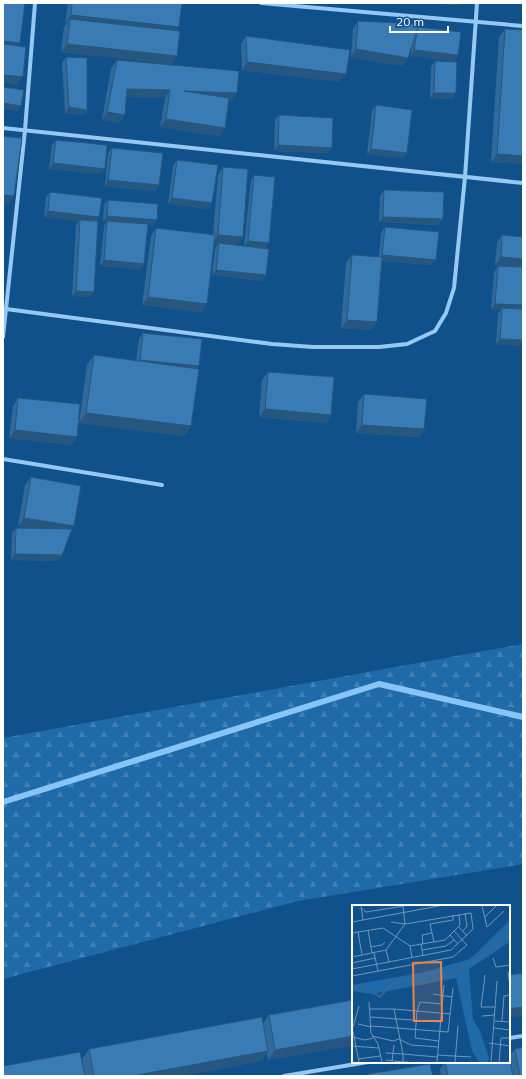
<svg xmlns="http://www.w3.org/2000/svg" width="526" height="1079" viewBox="0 0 526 1079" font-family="Mulish,sans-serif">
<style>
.forest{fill:url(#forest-firs)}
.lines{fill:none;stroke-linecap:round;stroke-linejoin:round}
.stream{stroke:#88c5f6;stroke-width:6}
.street{stroke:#96c8f2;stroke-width:4}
.wall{fill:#306a9c}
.shaded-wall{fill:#27567f}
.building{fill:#387bb5;stroke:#27567f}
.inset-river{fill:none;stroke:#376893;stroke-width:2}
.inset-road{fill:none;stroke:#7097b9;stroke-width:1}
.view{fill:#ee8249;fill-opacity:0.15;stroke:#ee8249;stroke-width:2}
.inset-edge{fill:none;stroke:#fff;stroke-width:2}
</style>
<defs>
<pattern id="forest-firs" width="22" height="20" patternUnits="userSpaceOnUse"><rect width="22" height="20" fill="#1f6aa9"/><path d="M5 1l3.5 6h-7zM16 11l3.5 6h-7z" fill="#4180b6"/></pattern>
</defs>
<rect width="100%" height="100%" fill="#10518b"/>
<!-- forest -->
<path class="forest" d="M523 644V864L298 901 3 979V738Z"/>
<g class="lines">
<!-- stream -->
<path class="stream" d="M3 802 379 684 523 717"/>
<!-- street -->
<g class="street">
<path d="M261 3 523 26"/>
<path d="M3 128 523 183"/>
<path d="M6 309 272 344 313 347H379L407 344 435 331 446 313 454 288 465 177 477 3"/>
<path d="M3 337 25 130 35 3"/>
<path d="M3 459 162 485"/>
<path d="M509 1038 523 1036"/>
<path d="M284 1076 368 1062"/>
</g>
</g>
<!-- wall -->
<g class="wall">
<path d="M68 3H182L177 31V56L171 64 61 52 64 27 67 23H65Z"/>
<path d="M358 21 418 27 458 55 454 61 411 56 412 45 408 58 402 66 351 57 353 29Z"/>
<path d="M505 29 523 164 491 162 499 37Z"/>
<path d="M246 36 340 82 242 70 241 44Z"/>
<path d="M66 57 84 115 65 113 62 63Z"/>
<path d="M117 60 237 93 232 101H229L225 128 219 136 160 127 165 98 126 97 125 115 119 123 102 120 111 68Z"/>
<path d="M435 61 456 93 452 99 430 98 431 67Z"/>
<path d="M376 105 403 158 367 154 372 111Z"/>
<path d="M279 115 332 148 328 153 274 151 275 120Z"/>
<path d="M56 140 101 174 49 169 52 145Z"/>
<path d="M112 148 159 185 155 191 105 186 108 153Z"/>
<path d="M177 160 212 203 208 209 168 204 173 166Z"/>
<path d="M223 167 238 245 244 246 251 180 254 175 265 248 262 281 212 275 215 248 218 244 214 243 207 304 201 312 142 305 151 236 156 228 213 235 218 175Z"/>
<path d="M384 190 439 225 379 222 380 196Z"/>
<path d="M50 192 97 221 94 292 90 297 72 296 76 225 79 221 44 217 46 197Z"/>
<path d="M108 200 157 220 153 226 148 225 144 264 141 269 100 266 104 226 106 222H103L104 205Z"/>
<path d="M385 227 432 265 381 261 371 330 341 328 346 263 352 255 379 257 381 233Z"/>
<path d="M502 235 523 267 495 265 497 243Z"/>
<path d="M498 266 520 346 496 344 498 313 501 310 491 309 494 272Z"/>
<path d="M143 333 196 369 191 426 184 436 79 423 87 365 94 355 136 361 139 339Z"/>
<path d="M268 372 331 415 326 423 259 417 262 380Z"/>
<path d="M364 394 424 429 419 437 356 433 358 402Z"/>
<path d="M18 398 72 445 9 438 13 406Z"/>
<path d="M31 477 72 529 62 555 58 561 11 560 12 533 16 528H32L18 526 25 485Z"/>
<path d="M353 1000V1045L268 1060 267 1053 261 1061 180 1076H85L82 1059 89 1049 263 1024 269 1015Z"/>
<path d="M515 1049 523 1076H441L440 1069 445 1062H509V1057Z"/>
</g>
<!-- shaded-wall -->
<g class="shaded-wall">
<path d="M432 3H460L458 6Z"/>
<path d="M71 15 179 27 174 35 70 19 67 23H65Z"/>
<path d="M3 41 20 43 17 48 3 47Z"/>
<path d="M67 44 177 56 171 64 61 52Z"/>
<path d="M356 49 408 58 402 66 351 57Z"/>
<path d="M414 50 458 55 454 61 411 56Z"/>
<path d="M247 62 346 74 340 82 242 70Z"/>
<path d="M3 75 23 77 17 85 3 83Z"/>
<path d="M127 89 170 90 165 98 121 97Z"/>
<path d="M184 91 237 93 232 101 178 99Z"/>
<path d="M434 93H456L452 99 430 98Z"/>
<path d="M3 103 21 106 17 111 3 109Z"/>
<path d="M69 107 87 110 84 115 65 113Z"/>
<path d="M107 112 125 115 119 123 102 120Z"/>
<path d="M166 119 225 128 219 136 160 127Z"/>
<path d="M278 145 332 148 328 153 274 151Z"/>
<path d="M371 149 407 153 403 158 367 154Z"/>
<path d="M497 154 523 156V164L491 162Z"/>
<path d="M53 163 105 169 101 174 49 169Z"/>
<path d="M108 180 159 185 155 191 105 186Z"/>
<path d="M3 195 14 196 9 204H3Z"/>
<path d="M172 198 212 203 208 209 168 204Z"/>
<path d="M48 211 99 217 96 223 80 220 79 221 44 217Z"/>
<path d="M107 216 157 220 153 226 107 222V221L106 222H103Z"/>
<path d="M383 217 443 219 439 225 379 222Z"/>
<path d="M218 235 243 237 238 245 213 243Z"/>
<path d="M248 241 269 243 265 249 244 247Z"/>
<path d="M382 255 436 260 432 265 378 261Z"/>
<path d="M501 257 523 259V267L495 265Z"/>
<path d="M104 260 144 264 141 269 100 266Z"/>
<path d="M216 270 266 275 262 281 212 275Z"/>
<path d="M76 291 94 292 90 297 72 296Z"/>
<path d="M148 297 207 304 201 312 142 305Z"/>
<path d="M495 304 523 305V311L502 308 501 310 491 309Z"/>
<path d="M347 320 377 322 371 330 341 328Z"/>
<path d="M500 339 523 340V342L520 346 496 344Z"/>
<path d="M140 360 199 366 195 371 136 365Z"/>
<path d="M265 409 331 415 326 423 259 417Z"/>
<path d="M86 413 191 426 184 436 79 423Z"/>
<path d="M362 425 424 429 419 437 356 433Z"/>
<path d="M15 430 77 437 72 445 9 438Z"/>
<path d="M24 518 74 526 68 534 18 526Z"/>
<path d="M15 554 62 555 58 561 11 560Z"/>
<path d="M523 1007V1016L509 1018V1009Z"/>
<path d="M353 1036V1045L268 1060 275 1050Z"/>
<path d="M268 1051 261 1061 180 1076H132Z"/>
</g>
<!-- building -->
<g class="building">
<path d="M3 3H25L20 43 3 41Z"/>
<path d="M72 3H182L179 27 71 15Z"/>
<path d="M70 19 180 31 177 56 67 44Z"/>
<path d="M358 21 419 24 408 58 356 49Z"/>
<path d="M418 27 461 32 458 55 414 50 417 31Z"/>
<path d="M505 29 523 30V156L497 154Z"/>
<path d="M246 36 350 50 346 74 247 62Z"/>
<path d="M3 44 26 47 23 77 3 75Z"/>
<path d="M66 57 87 58V110L69 107Z"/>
<path d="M117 60 239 71 237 93 184 91 229 98 225 128 166 119 170 90 127 89 125 115 107 112Z"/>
<path d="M435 61 457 62 456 93H434Z"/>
<path d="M3 87 24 90 21 106 3 103Z"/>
<path d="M376 105 412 110 407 153 371 149Z"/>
<path d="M279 115 333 118 332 148 278 145Z"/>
<path d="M3 136 22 138 14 196 3 195Z"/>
<path d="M56 140 107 145 105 169 53 163Z"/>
<path d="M112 148 163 153 159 185 108 180Z"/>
<path d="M177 160 218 165 212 203 172 198Z"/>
<path d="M223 167 248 169 243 237 218 235Z"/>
<path d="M254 175 275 177 269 243 248 241Z"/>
<path d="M384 190 444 192 443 219 383 217Z"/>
<path d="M50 192 102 198 99 217 48 211Z"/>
<path d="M108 200 158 204 157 220 107 216Z"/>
<path d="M80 220 98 221 94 292 76 291Z"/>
<path d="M107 221 148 224 144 264 104 260Z"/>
<path d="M385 227 439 232 436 260 382 255Z"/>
<path d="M156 228 215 235 207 304 148 297Z"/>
<path d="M502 235 523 237V259L501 257Z"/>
<path d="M219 243 269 249 266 275 216 270Z"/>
<path d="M352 255 382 257 377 322 347 320Z"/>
<path d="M498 266 523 267V305L495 304Z"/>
<path d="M502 308 523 309V340L500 339Z"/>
<path d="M143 333 202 339 199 366 140 360Z"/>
<path d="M94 355 199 369 191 426 86 413Z"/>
<path d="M268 372 334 377 331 415 265 409Z"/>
<path d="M364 394 427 399 424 429 362 425Z"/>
<path d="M18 398 80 404 77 437 15 430Z"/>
<path d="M31 477 81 486 74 526 24 518Z"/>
<path d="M16 528 72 529 62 555 15 554Z"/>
<path d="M523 973V1007L509 1009V975Z"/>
<path d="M353 1000V1036L275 1050 269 1015Z"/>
<path d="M262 1017 268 1051 132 1076H94L89 1049Z"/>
<path d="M523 1047V1076H520L515 1049Z"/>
<path d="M80 1052 85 1076H3V1066Z"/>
<path d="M509 1055 513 1076H448L445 1062H509Z"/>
<path d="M430 1064 433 1076H368V1074Z"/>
</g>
<!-- overview -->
<g transform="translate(352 905)">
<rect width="158" height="158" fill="#10518b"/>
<path d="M158 15V39L156 38 117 64 121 114 128 126 137 153 136 157H127L120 146 104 73 21 89 0 86V80L73 67 118 54Z" fill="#1f6aa9"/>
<path class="inset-river" d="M0 82 9 80 28 92 37 82 49 75 69 79 96 70 124 55 158 29"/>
<path class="inset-road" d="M9 1 11 15M130 1 135 22 152 6M9 3 14 7 52 1M133 12 144 1M0 17 87 1M39 17 53 19 51 1M107 22 115 31M16 25 20 48M111 26 115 21 113 8M6 27 10 50M0 28 31 23 58 41 93 35 108 20 107 9M98 30 106 39M82 37 78 19 101 15V10M69 39 71 51M71 39 70 30 80 28M58 41 60 53M19 42 30 40 33 37M34 45 37 57M70 45 94 41 102 35M22 48 26 66M0 52 34 45 53 19 119 8 121 24 99 45 0 64M141 53 144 62 158 60M0 58 23 53M156 67 158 81M133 70 129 102H143M0 71 101 52 115 40 102 26M81 89 100 92M17 97 19 128 26 139 30 157M17 104H42M130 111 143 110M18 112 88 117M143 116 158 117M150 116 152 91 158 90M6 119 19 122M19 121 96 127 101 83M0 122 7 157M1 122 7 101M142 123 158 125M20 131 41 136 47 134 59 140 86 142M1 132 13 135 21 133M87 136 63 133 65 106 68 97 90 99M137 138 158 141M0 141 27 143M34 148 51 149V157H56M85 150 119 152M85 152 51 149 42 104 99 109M6 154 28 151M34 155 51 157M40 156 42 140M85 157 92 80M103 157 106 121M139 157 145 76M147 157 149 133H158"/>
<path class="view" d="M89 57 90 116H62L61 58Z"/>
<rect width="158" height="158" class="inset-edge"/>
</g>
<!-- border -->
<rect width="526" height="1079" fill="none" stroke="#ffffff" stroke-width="8"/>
<!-- scale -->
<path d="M390 26v6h58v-6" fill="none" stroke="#ffffff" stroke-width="2"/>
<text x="396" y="26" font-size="12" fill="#ffffff" stroke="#10518b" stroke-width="3" paint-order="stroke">20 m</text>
</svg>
